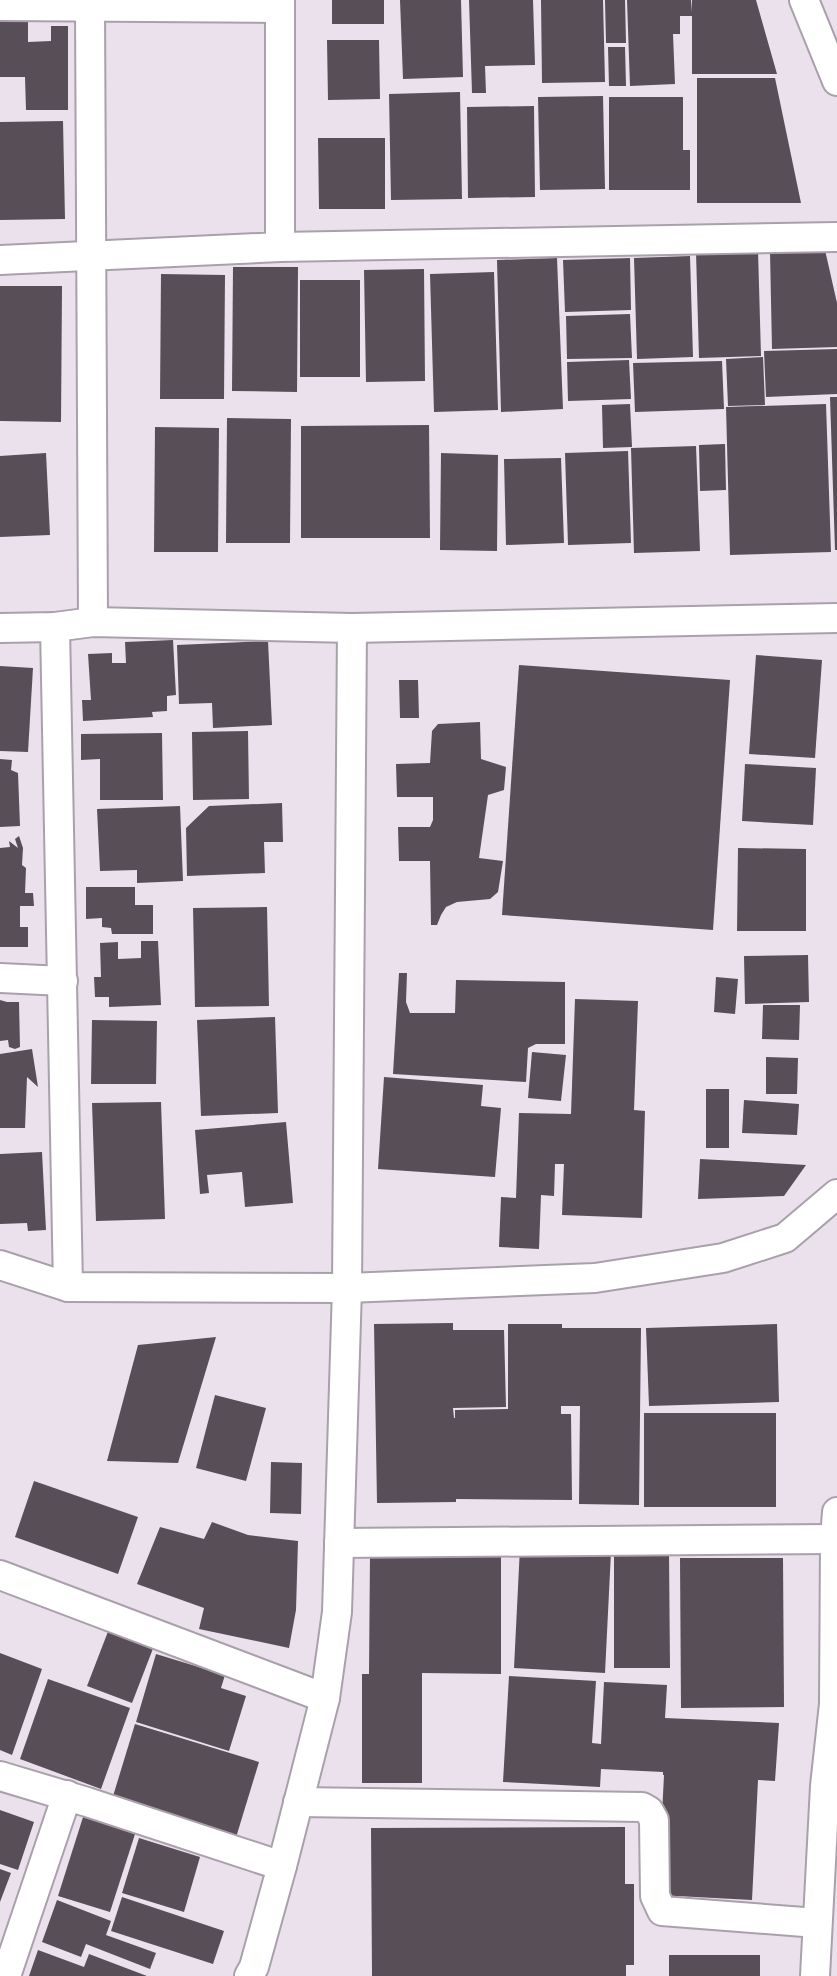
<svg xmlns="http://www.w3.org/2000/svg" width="837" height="1976" viewBox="0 0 837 1976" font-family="'DejaVu Sans',sans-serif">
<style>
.building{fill:#574e58}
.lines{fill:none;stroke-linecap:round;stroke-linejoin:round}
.street-casing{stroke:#a9a0ab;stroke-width:32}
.street{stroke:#fff;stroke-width:28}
</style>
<rect width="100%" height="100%" fill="#ebe1ed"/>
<!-- building -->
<g class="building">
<rect x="332" y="0" width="52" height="24"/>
<path d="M400 0H461L463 77 403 79Z"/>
<path d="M469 0H533L535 65 485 66 486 93H472Z"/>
<path d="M541 0H603L605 82 542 83Z"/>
<path d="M605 0H625L626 43H606Z"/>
<path d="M627 0H691V12L692 0H756L777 74H692V16H680V34H673L675 84 630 86Z"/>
<path d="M0 22H28V42L51 41V26H68V110H26L25 77H0Z"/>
<path d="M327 40H379L380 99 328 100Z"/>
<path d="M608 47H625L626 86H609Z"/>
<path d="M697 78H775L801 203H697Z"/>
<path d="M460 92 462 199 391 200 389 94Z"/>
<path d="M603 96 605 189 540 190 538 97Z"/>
<path d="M609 97H683V150H690V190H609Z"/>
<path d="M534 106 535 197 468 198 467 107Z"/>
<path d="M63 121 65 219 0 220V122Z"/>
<path d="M318 138H385V209H319Z"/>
<path d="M758 250 761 356 699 358 696 252Z"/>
<path d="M825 250 837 303V347L772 349 770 252Z"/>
<path d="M690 256 693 357 637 359 634 258Z"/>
<path d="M557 258 563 409 501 412 497 260Z"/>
<path d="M630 258 631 310 565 312 563 260Z"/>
<path d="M233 267H298L297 392 232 391Z"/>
<path d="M424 269 425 381 366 382 364 270Z"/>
<path d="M494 272 498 410 434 412 430 274Z"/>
<path d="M161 274 225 275 224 399H160Z"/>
<rect x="300" y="280" width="60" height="97"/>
<path d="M0 286H62L61 422 0 421Z"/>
<path d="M630 314 632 358 567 359 566 316Z"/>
<path d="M837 349V394L766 397 764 351Z"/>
<path d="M763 357 765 405 728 406 726 359Z"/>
<path d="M629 360 631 399 568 401 567 362Z"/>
<path d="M722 361 724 409 635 412 633 363Z"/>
<path d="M830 397H837V550H835Z"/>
<path d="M630 404 632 447 603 448 602 405Z"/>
<path d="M826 404 831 552 730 555 726 407Z"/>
<path d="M227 418 291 419 290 543H226Z"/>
<path d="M429 425 430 538H301V426Z"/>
<path d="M155 427 219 428 218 552H154Z"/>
<path d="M725 444 726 490 700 491 699 445Z"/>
<path d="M696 446 700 551 634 553 631 448Z"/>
<path d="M628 451 631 543 568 545 565 453Z"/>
<path d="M46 453 50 535 0 537V456Z"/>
<path d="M441 453 498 455 497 551 440 550Z"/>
<path d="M561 458 564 543 506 545 504 459Z"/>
<path d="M173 640 176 695 167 696V711L152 712 153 717 83 721 82 700H91L88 654 112 653V663H126L125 642Z"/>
<path d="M268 641 272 725 213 728 212 703 179 704 177 645Z"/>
<path d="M756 655 822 660 815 758 749 754Z"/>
<path d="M519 665 730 680 713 930 502 915Z"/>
<path d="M0 666 33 668 28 752 0 751Z"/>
<path d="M399 680H418L419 718H400Z"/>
<path d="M480 722 481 759 506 767 504 790 488 795 479 858 503 861 498 892 490 899 457 902 446 907 441 915 437 925H431L430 861H399L398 827H430L433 820V797H397L396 764 430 763 432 731 438 724Z"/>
<path d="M248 731 249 799 193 800 192 732Z"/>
<path d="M162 733 163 800H100V759L81 760V734Z"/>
<path d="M0 759 12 760 11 770 18 773 20 826 0 827Z"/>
<path d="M745 764 816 768 813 825 742 821Z"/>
<path d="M282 803 283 842H264L265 873 187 876 186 828 209 806Z"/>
<path d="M180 806 183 881 137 883V870L100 871 97 809Z"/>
<path d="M19 836 23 848 22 865 26 868 25 893H33L34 906H20V927H28V947H0V848L10 847 9 841 18 848 15 839Z"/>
<path d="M738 848 806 849V931H737Z"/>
<path d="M86 887H135V905H153V934H112L111 928 102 927V918L86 919Z"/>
<path d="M267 907 269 1006 195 1007 193 908Z"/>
<path d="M141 941H158L161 1005 109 1007V997H95L94 977H101L100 943 118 942V959L141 958Z"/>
<path d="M808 955 809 1002 745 1004 744 956Z"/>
<path d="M399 973H407L406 1002 410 1013H455L456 980 565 982V1044H536L528 1048 526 1082 393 1074Z"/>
<path d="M716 977 738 979 735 1014 714 1012Z"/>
<path d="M575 999 638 1001 634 1110 645 1111 642 1218 562 1215 564 1164H555L554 1196 541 1195 539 1249 499 1247 501 1197 516 1198 519 1113 571 1114Z"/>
<path d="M0 1000 7 1002H19L20 1047 15 1049 9 1047 8 1040 0 1041Z"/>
<path d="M763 1005H800L799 1040 762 1039Z"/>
<path d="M275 1017 278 1113 201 1116 197 1020Z"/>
<path d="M92 1020 157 1021 156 1084H91Z"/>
<path d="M32 1049 38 1087 27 1077 25 1128H0V1054Z"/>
<path d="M532 1052 566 1055 561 1101 528 1098Z"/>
<path d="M766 1057 798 1058 797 1094H766Z"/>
<path d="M384 1077 483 1085 481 1106 501 1108 495 1177 378 1169Z"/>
<rect x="706" y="1089" width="23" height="59"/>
<path d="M744 1100 799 1104 797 1135 742 1133Z"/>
<path d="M161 1102 165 1219 96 1221 92 1103Z"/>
<path d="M286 1122 293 1203 245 1207 242 1172 207 1175 209 1193 200 1194 195 1130Z"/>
<path d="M42 1152 46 1230 28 1231 27 1223 0 1224V1154Z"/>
<path d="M700 1159 806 1165 784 1196 698 1199Z"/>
<path d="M453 1323V1330H504L506 1407 453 1408 454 1418H455V1410L508 1409V1324H562V1328H641L639 1505 579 1504 580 1406H561V1414H571L572 1500 456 1499V1502L377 1503 374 1324Z"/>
<path d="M777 1324 779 1402 649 1406 646 1328Z"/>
<path d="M216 1337 178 1463 107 1461 138 1345Z"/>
<path d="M215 1395 266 1408 246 1481 196 1468Z"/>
<rect x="644" y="1413" width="132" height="94"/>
<path d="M271 1462 302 1463 301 1514 270 1513Z"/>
<path d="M34 1481 138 1517 118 1574 15 1537Z"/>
<path d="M212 1522 248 1535 298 1541 296 1610 289 1648 199 1629 204 1608 137 1584 160 1527 204 1539Z"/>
<path d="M520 1547 611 1552 605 1673 514 1668Z"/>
<path d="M614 1553H669L670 1668H614Z"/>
<path d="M370 1554H501V1674L422 1673V1783H362V1674H369Z"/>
<path d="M680 1558H783L784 1707 681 1708Z"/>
<path d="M109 1629 154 1646 132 1703 87 1686Z"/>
<path d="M0 1653 42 1669 12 1755 0 1750Z"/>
<path d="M156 1654 225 1675 221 1688 246 1696 229 1751 136 1722Z"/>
<path d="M509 1676 596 1681 592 1743 601 1744 604 1682 667 1685 665 1718 779 1723 775 1781 758 1780 752 1900 658 1895 664 1775H663V1772L601 1769 600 1787 503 1782Z"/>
<path d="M48 1679 130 1708 101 1789 20 1759Z"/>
<path d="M135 1724 259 1762 234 1844 110 1806Z"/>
<path d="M0 1810 34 1822 18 1870 0 1864Z"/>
<path d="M84 1814 136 1831 110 1912 58 1896Z"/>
<path d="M625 1827V1884H634V1965H626V1976H372L371 1828Z"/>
<path d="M139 1838 200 1857 184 1912 122 1893Z"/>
<path d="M0 1869 11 1873 0 1902Z"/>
<path d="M122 1897 224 1931 213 1964 111 1931Z"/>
<path d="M57 1900 111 1921 106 1935 156 1953 150 1969 86 1944 81 1957 42 1942Z"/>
<path d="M38 1950 84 1967 89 1954 147 1976H29Z"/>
<rect x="669" y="1955" width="91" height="21"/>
</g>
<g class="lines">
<!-- street casing -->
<g class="street-casing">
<g id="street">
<path d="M804 0 837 81"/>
<path d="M0 6 280 8"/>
<path d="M90 6 93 622"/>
<path d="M280 247 837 237"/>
<path d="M0 260 280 247V0"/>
<path d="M55 627 68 1287"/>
<path d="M0 628 55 627 93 622 352 628 837 618"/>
<path d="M0 978 63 981"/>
<path d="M0 1265 68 1287 347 1288 595 1278 723 1258 785 1238 837 1194"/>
<path d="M339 1543 835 1539"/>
<path d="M0 1575 325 1698"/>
<path d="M0 1776 87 1802 282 1866"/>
<path d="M298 1802 642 1807 649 1811 654 1820 655 1896 662 1911 817 1923"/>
<path d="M6 1976 67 1795"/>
<path d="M249 1976 254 1967 282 1866 325 1698 337 1612 347 1288 352 628"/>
<path d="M815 1976 825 1786 834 1704 835 1539 837 1512"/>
</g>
</g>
<!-- street -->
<use href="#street" class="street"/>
</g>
</svg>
